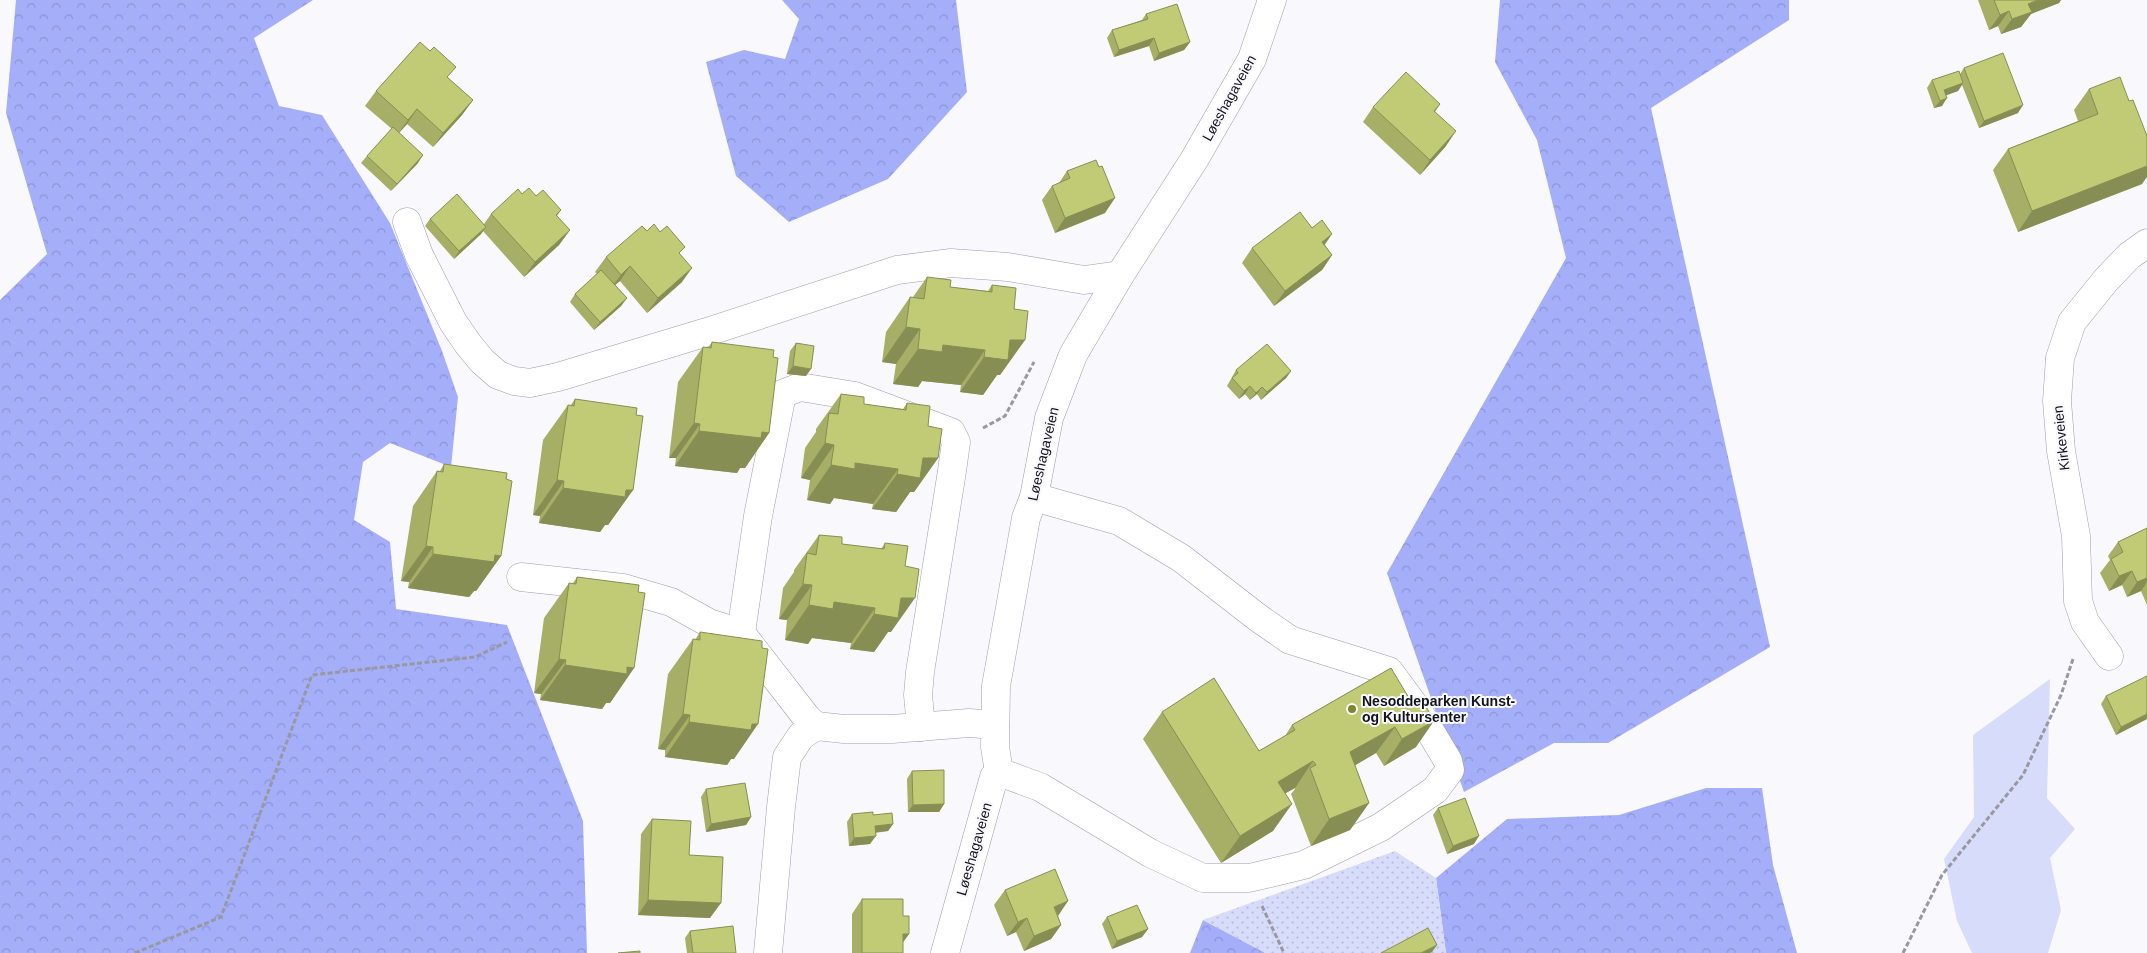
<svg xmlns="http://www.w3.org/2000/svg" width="2147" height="953" viewBox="0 0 2147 953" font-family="Helvetica,sans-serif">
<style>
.green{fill:#d7dcfb}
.forest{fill:url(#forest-crowns)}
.park{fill:url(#park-dots)}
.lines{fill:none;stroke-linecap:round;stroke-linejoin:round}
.minor-casing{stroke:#9b9eb1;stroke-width:29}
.path{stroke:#98999e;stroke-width:3;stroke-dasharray:5 2.5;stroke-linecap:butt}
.minor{stroke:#fff;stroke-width:28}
.wall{fill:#a6af65}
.shaded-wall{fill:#878e53}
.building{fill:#c1cb76;stroke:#878e53}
.poi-dot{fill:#7e8531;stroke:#f8f8fd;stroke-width:2}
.labels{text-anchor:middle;stroke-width:4;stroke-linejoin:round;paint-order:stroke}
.street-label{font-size:14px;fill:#14151c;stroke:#f8f8fd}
.poi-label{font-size:14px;font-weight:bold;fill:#14151c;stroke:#f8f8fd;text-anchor:start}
</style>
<defs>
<pattern id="forest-crowns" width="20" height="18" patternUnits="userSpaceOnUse" patternTransform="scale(1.25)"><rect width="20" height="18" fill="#a4aef9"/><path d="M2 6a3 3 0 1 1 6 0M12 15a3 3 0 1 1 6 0" fill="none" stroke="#8c95d5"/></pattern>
<pattern id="park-dots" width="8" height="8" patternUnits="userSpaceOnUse" patternTransform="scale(1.25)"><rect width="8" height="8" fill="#d7dcfb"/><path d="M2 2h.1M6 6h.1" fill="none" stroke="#b8bcd7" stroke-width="1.8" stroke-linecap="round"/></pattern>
</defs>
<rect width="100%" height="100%" fill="#f8f8fd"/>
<!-- green -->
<path class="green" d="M2050 679 2047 798 2075 829 2050 858 2061 910 2048 953H1972L1957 921 1944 859 1974 817 1973 735Z"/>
<!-- forest -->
<g class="forest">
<path d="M16 0H313L254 38 279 106 322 115 390 223 442 351 458 397 451 467 390 443 363 462 354 520 390 542 396 609 507 625 583 821 587 953H0V300L47 254 6 113Z"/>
<path d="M782 0H956L967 92 888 179 789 222 736 176 706 62 744 50 785 59 799 19Z"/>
<path d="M1500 0H1789V20L1651 108 1770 647 1608 743H1554L1464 792 1387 573 1566 258 1537 140 1495 62Z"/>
<path d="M1706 788H1762L1773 865 1797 953H1446L1436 878 1507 819 1619 815Z"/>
<path d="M1203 920 1264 952 1265 953H1190Z"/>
</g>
<!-- park -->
<path class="park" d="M1395 851 1436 878 1446 953H1265L1203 920Z"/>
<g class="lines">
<!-- minor casing -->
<g class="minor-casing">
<g id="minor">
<path d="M407 222 419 255 453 322 468 344 482 361 498 375 514 381 530 383 558 377 707 332 897 270 951 263 1008 267 1084 280 1120 275"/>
<path d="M521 577 623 588 671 602 709 623 741 633 807 718 816 726 844 729H892L969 723 995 725"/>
<path d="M741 633 758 516 782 394 800 387 855 396 951 432 956 442 952 471 920 672 918 695 921 727"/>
<path d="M2109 656 2085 622 2078 601 2076 536 2061 451 2057 401 2060 358 2072 322 2106 280 2129 256 2147 243"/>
<path d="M999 772 1040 787 1150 853 1203 878H1249L1304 865 1381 827 1435 790 1450 770 1448 761 1417 709 1389 671 1290 640 1257 617 1181 558 1119 521 1034 497"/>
<path d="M999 772 995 747 996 686 1026 518 1034 497 1049 418 1073 355 1120 275 1194 160 1252 59 1272 0"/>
<path d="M768 953 781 807 787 757 801 736 816 726"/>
<path d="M945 953 994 777 999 772"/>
</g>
</g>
<!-- path -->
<g class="path">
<path d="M983 428 1005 416 1034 362"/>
<path d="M1262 906 1284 953"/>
<path d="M135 953 221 917 312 675 475 657 507 642"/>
<path d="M1903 953 1942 875 2023 775 2061 695 2073 659"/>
</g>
<!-- minor -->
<use href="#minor" class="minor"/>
</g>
<!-- wall -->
<g class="wall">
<path d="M1978 0H2061L2059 3 2031 14 2021 27 2001 34 1998 26 1989 30Z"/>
<path d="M1146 14 1190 42 1184 50 1154 61 1149 46 1114 57 1107 38 1112 30 1142 20Z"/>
<path d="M1964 68 2018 113 1979 128 1962 85 1958 91 1946 95 1942 106 1934 108 1927 88 1932 80 1960 74Z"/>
<path d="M448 78 473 100 462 115 433 147 407 124 399 133 418 163 391 191 361 163 367 156 392 129 365 106 376 91Z"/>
<path d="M2089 89 2129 101 2142 184 2018 232 1993 170 2008 149 2078 121 2074 110Z"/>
<path d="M1440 104 1435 112 1446 146 1420 175 1363 122 1373 107Z"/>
<path d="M1067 171 1105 213 1055 233 1042 200 1052 186 1059 183Z"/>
<path d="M522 194 536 196 561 210 557 216 570 230 559 245 524 277 483 231 481 234 454 259 425 226 430 219 484 224 491 214Z"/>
<path d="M647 231 680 255 682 282 647 313 620 281 615 285 627 298 621 306 594 330 570 302 575 294 597 274 595 272 606 257Z"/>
<path d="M1325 245 1332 255 1322 270 1274 306 1242 263 1252 248Z"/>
<path d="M927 277 950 287 988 291 992 285 1014 309 1025 340 1000 375H997L983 395 960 392 961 385 922 381 918 387 893 384 896 364 882 362 886 332 910 297H913Z"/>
<path d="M712 342 773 357 769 433 745 468H740L737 473 675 466 676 458H669L678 382 703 347 708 348Z"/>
<path d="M796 343 806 376 787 374 790 351Z"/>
<path d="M1236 370 1291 371 1286 378 1261 400 1257 394 1250 400 1245 394 1239 399 1227 386Z"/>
<path d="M841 394 864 404 903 409 907 403 928 426 938 458 914 492H910L896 512 872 509 873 504 834 498 830 504 807 500 810 480 801 478 805 448 816 432V429Z"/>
<path d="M575 399 636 415 633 490 608 525H605L600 532 539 523 540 516 533 515 543 440 568 405H571Z"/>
<path d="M444 464 506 479 501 556 476 591H474L469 597 408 588 409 582 401 581 413 506 437 471H440Z"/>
<path d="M2147 528V605L2141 591 2127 597 2122 585 2109 591 2100 573 2110 560 2108 556 2118 542Z"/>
<path d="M819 535 842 544 881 549 885 543 891 632H888L874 652 850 649 851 643 812 638 808 644 785 640 787 620 779 619 783 588 794 572V570Z"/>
<path d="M577 577 638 592 634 668 610 703H606L602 709 540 700 541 694 534 693 544 618 569 583H573Z"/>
<path d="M700 632 734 759H731L727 765 665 757V750L658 749 668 674 693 639 695 640Z"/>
<path d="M1391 668 1416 747 1384 766 1376 753 1355 765 1369 803 1350 830 1311 846 1291 794 1295 789V788L1285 793 1273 831 1221 863 1143 739 1162 712 1259 751 1285 736 1292 725Z"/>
<path d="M2106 696 2147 719 2116 735 2101 704Z"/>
<path d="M912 771 944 804 939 812H908L907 779Z"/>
<path d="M706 789 751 817 746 825 706 832 701 797Z"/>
<path d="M1438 808 1474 844 1447 854 1433 815Z"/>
<path d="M852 814 873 815 893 824 888 831 875 833 870 844 849 846 847 822Z"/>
<path d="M652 819 689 855 710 918 638 915 641 834Z"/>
<path d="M1005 890 1058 916 1061 925 1051 939 1024 951 1016 932 1007 936 994 905Z"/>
<path d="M862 899 903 916 909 934 903 942V953H852V914Z"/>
<path d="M1107 917 1148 929 1142 937 1112 949 1102 924Z"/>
<path d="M690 931 736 953H687L685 938Z"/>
</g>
<!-- shaded-wall -->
<g class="shaded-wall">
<path d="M2038 0H2061L2059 3 2031 14 2021 27 2001 34 2012 19 2028 4Z"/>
<path d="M2009 11 1998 26 1989 30 2000 15Z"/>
<path d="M1154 38 1149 46 1114 57 1119 50Z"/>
<path d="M1190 42 1184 50 1154 61 1159 53Z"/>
<path d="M1963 83 1958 91 1939 98 1944 90Z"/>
<path d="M1947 98 1942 106 1934 108 1940 101Z"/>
<path d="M473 100 462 115 433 147 443 133Z"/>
<path d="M2023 105 2018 113 1979 128 1984 121Z"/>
<path d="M417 109 407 124 397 135 408 120Z"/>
<path d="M1456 131 1446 146 1420 175 1430 160Z"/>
<path d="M423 155 418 163 391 191 397 184Z"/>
<path d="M2147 166V177L2142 184 2018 232 2032 211Z"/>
<path d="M1115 198 1105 213 1055 233 1065 218Z"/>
<path d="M486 227 481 234 454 259 459 251Z"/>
<path d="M570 230 559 245 524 277 535 262Z"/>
<path d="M1332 234 1322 249V242Z"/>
<path d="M1332 255 1322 270 1274 306 1285 291Z"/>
<path d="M630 266 620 281 610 289 621 275Z"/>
<path d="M692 268 682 282 647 313 658 298Z"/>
<path d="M627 298 621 306 594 330 600 322Z"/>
<path d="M906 327 920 329 896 364 882 362Z"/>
<path d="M1010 340H1025L1000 375H997L983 395 960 392 984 357Z"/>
<path d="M943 345 985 350 961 385 922 381 918 387 893 384 918 349Z"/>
<path d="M793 366 811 369 806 376 787 374Z"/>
<path d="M1291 371 1286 378 1261 400 1267 392Z"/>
<path d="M1250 386 1245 394 1239 399 1244 391Z"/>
<path d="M1262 387 1257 394 1250 400 1256 393Z"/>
<path d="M694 423 700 424 676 458H669Z"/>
<path d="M699 431 762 432 769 433 745 468H740L737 473 675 466Z"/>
<path d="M825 443 834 445 810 480 801 478Z"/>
<path d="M923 458H938L914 492H910L896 512 872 509 897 474Z"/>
<path d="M855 463 898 469 873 504 834 498 830 504 807 500 831 465Z"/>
<path d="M557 480 564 481 540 516 533 515Z"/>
<path d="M563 488 626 490H633L608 525H605L600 532 539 523Z"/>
<path d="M426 546 433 547 409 582 401 581Z"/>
<path d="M433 554 495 555 501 556 476 591H474L469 597 408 588Z"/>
<path d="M2132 571 2122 585 2109 591 2119 576Z"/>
<path d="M2147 578V582L2141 591 2127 597 2137 582Z"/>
<path d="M803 584 812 585 787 620 779 619Z"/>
<path d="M901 598H915L891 632H888L874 652 850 649 874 614Z"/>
<path d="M834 602 875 608 851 643 812 638 808 644 785 640 809 605Z"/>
<path d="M559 659 566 660 541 694 534 693Z"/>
<path d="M565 665 627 667 634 668 610 703H606L602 709 540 700Z"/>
<path d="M683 714 690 715 665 750 658 749Z"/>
<path d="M2147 714V719L2116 735 2121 727Z"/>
<path d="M1434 721 1416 747 1384 766 1402 739Z"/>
<path d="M689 722 752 724H758L734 759H731L727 765 665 757Z"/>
<path d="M1395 727 1376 753 1332 779 1350 752Z"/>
<path d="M1313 761 1295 788 1259 808 1278 782Z"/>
<path d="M1369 803 1350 830 1311 846 1329 819Z"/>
<path d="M944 804 939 812H908L913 805Z"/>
<path d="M1292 804 1273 831 1221 863 1240 836Z"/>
<path d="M751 817 746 825 706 832 711 824Z"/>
<path d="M893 824 888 831 869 833 875 826Z"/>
<path d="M876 836 870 844 849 846 854 838Z"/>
<path d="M1479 836 1474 844 1447 854 1453 846Z"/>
<path d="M648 900 721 903 710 918 638 915Z"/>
<path d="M1068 901 1058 916 1054 907Z"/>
<path d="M1027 918 1016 932 1007 936 1018 922Z"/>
<path d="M1061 925 1051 939 1024 951 1034 936Z"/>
<path d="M1148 929 1142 937 1112 949 1117 941Z"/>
<path d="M903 934H909L898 949Z"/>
<path d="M1437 945 1432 952 1430 953H1421Z"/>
</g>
<!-- building -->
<g class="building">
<path d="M1994 0H2038L2028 4 2032 12 2012 19 2009 11 2000 15Z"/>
<path d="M1177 4 1190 42 1159 53 1154 38 1119 50 1112 30 1148 19 1146 14Z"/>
<path d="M420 42 430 51 434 47 456 67 447 77 473 100 443 133 417 109 408 120 376 91Z"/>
<path d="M2003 53 2023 105 1984 121 1964 68Z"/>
<path d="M1959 71 1963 83 1944 90 1947 98 1940 101 1932 80Z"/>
<path d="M1406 72 1440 104 1434 111 1456 131 1430 160 1373 107Z"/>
<path d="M2120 77 2129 101 2133 100 2147 136V166L2032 211 2008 149 2098 114 2089 89Z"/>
<path d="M393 127 423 155 397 184 367 156Z"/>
<path d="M1096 160 1099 167 1102 166 1115 198 1065 218 1052 186 1070 178 1067 171Z"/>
<path d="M529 188 536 196 543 190 561 210 556 215 570 230 535 262 491 214 518 189 522 194Z"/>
<path d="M457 194 486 227 459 251 430 219Z"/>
<path d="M1300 212 1312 228 1322 220 1332 234 1322 242 1332 255 1285 291 1252 248Z"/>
<path d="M654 224 660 232 667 226 685 247 679 253 692 268 658 298 630 266 621 275 606 257 642 226 647 231Z"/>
<path d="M601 270 627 298 600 322 575 294Z"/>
<path d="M927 277 951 280 950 287 992 292V285L1016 288 1014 309 1028 311 1025 340H1010L1008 360 984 357 985 350 943 345 942 352 918 349 920 329 906 327 910 297 924 299Z"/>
<path d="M712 342 774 350 773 357 778 358 769 433 762 432 761 438 699 431 700 424 694 423 703 347 711 348Z"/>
<path d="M796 343 814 346 811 369 793 366Z"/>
<path d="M1267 344 1291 371 1267 392 1262 387 1256 393 1250 386 1244 391 1232 378 1238 373 1236 370Z"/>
<path d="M841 394 864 397V404L906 410 907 403 930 406 928 426 942 429 938 458H923L920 478 897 474 898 469 855 463V469L831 465 834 445 825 443 829 413 838 414Z"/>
<path d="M575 399 637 408 636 415 643 416 633 490H626L625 497 563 488 564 481 557 480 568 405 574 406Z"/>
<path d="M444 464 507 473 506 479 512 481 501 556 495 555 494 562 433 554V547L426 546 437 471 443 472Z"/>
<path d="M2147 528V578L2137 582 2132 571 2119 576 2111 559 2123 552 2118 542Z"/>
<path d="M819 535 842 537V544L884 549 885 543 908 546 905 566 919 569 915 598H901L898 618 874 614 875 608 834 602 833 609 809 605 812 585 803 584 807 553 816 555Z"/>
<path d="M577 577 639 585 638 592 645 593 634 668 627 667V674L565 665 566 660 559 659 569 583 576 584Z"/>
<path d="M700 632 762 641V648L768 649 758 724H752L751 730 689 722 690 715 683 714 693 639 700 640Z"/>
<path d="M1391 668 1412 703 1421 697 1434 721 1402 739 1395 727 1350 752 1369 803 1329 819 1310 768 1316 765 1313 761 1278 782 1292 804 1240 836 1162 712 1214 678 1259 751 1295 730 1292 725Z"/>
<path d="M2147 676V714L2121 727 2106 696Z"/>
<path d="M944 770V804L913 805 912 771Z"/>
<path d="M745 783 751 817 711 824 706 789Z"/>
<path d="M1465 798 1479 836 1453 846 1438 808Z"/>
<path d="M873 812V815L892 813 893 824 875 826 876 836 854 838 852 814Z"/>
<path d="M652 819 691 821 689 855 723 857 721 903 648 900Z"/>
<path d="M1055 869 1068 901 1054 907 1061 925 1034 936 1027 918 1018 922 1005 890Z"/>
<path d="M862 899H903V916H909V934H903V953H862Z"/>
<path d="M1137 905 1148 929 1117 941 1107 917Z"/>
<path d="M733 926 736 953H693L690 931Z"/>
<path d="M1428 928 1437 945 1421 953H1381Z"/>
<path d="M640 951V953H618Z"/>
</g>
<!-- markers -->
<circle class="poi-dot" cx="1352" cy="709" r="5"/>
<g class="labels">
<!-- street labels -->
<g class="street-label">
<text transform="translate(1229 98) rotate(-61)" y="5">Løeshagaveien</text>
<text transform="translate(2061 438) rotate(-96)" y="5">Kirkeveien</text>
<text transform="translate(1043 454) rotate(-77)" y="5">Løeshagaveien</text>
<text transform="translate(974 849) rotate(-74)" y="5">Løeshagaveien</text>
</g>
<!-- poi labels -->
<g class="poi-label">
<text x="1362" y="706">Nesoddeparken Kunst-<tspan x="1362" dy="16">og Kultursenter</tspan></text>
</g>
</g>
</svg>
